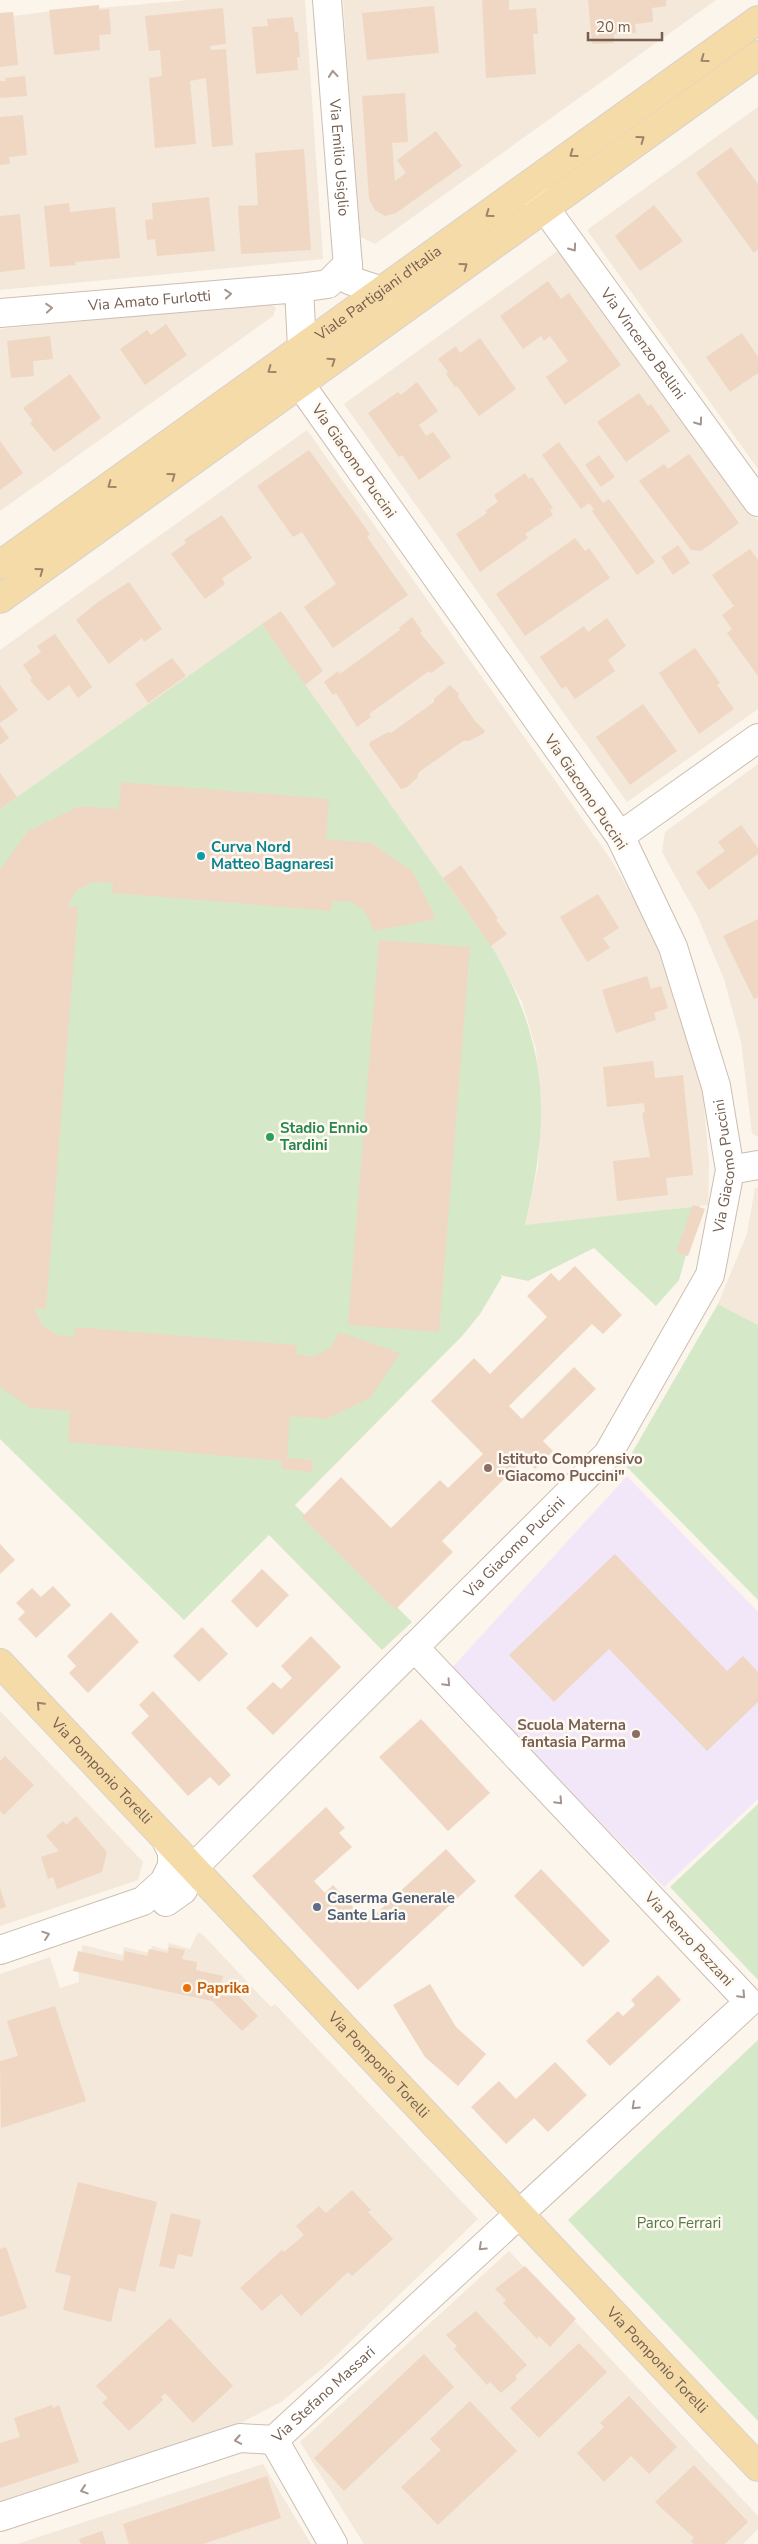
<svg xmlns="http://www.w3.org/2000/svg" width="758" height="2544" viewBox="0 0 758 2544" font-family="'Nunito Sans',sans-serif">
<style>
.residential{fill:#f3e8d9}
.education{fill:#f2e7f8}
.green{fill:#d5e9c9}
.building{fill:#efd7c4}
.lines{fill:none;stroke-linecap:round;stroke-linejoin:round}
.minor-casing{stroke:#cdbeb1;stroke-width:30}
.major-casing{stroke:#d8d2ce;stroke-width:30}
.minor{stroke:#fff;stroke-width:28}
.major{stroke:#f5dba8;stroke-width:28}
.oneway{stroke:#9b846a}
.oneway2{stroke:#a5968d}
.culture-dot{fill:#0f9aa8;stroke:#fef9f1;stroke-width:2}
.leisure-dot{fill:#2e9e5b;stroke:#fef9f1;stroke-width:2}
.education-dot{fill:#8d6e63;stroke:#fef9f1;stroke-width:2}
.service-dot{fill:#5c6f8a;stroke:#fef9f1;stroke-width:2}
.food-dot{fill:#e8710a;stroke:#fef9f1;stroke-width:2}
.labels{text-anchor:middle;stroke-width:5;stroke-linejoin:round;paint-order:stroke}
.street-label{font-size:15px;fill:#755e4f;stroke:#fef9f1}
.culture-label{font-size:15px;font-weight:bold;fill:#0d838f;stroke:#fef9f1;text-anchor:start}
.leisure-label{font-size:15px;font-weight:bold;fill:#27864d;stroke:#fef9f1;text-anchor:start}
.education-label{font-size:15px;font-weight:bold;fill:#785e54;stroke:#fef9f1;text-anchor:start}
.service-label{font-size:15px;font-weight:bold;fill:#4e5e75;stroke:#fef9f1;text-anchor:start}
.food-label{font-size:15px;font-weight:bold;fill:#c56008;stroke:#fef9f1;text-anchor:start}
.park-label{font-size:15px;fill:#547a47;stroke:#fef9f1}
</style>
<rect width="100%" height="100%" fill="#fbf5eb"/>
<!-- residential -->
<g class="residential">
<path d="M189 0H305L323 259 0 290V13L13 12 14 16 99 5 100 8Z"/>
<path d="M343 0H716L375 244 359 236Z"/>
<path d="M758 107V469L587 230Z"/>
<path d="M563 247 758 521V709L627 802 344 404Z"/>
<path d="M269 303 276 308 273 316 0 511V329Z"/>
<path d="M307 430 612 861 655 937 667 960 701 1076 709 1162 708 1205 525 1226 538 1167 541 1107 536 1049 522 1002 492 947 262 625 0 809V650Z"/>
<path d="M758 764V1137L752 1133 741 1041 724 979 698 917 662 852 665 832Z"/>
<path d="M755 1188H758V1325L718 1304 747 1234Z"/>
<path d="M0 1711 143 1862 138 1880 0 1926Z"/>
<path d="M198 1932 203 1935 271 2007 275 2004 478 2219 323 2368 281 2402 229 2429 0 2509V1974L50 1957 60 1988 79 1982 78 1966 83 1945 122 1955 124 1947 150 1953 152 1946 167 1950 169 1943 190 1949Z"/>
<path d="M509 2251 758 2516V2529L743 2544H364L300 2442Z"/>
<path d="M263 2464 311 2544H17Z"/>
</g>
<!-- education -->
<path class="education" d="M627 1476 758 1612V1799L664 1887 450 1670Z"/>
<!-- green -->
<g class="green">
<path d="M262 624 492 947C549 1044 551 1118 525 1225L700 1206 679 1280 656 1306 594 1248 528 1281 500 1275 502 1277 480 1314 463 1335 295 1505 412 1622 382 1650 269 1535 184 1620 0 1439V809Z"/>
<path d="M718 1304 758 1325V1600L625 1465Z"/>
<path d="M758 1804V1980L670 1887Z"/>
<path d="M758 2040V2421L568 2220Z"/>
</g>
<!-- building -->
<g class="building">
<path d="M482 0H509V10L536 8 538 34H533L536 74 486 78Z"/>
<path d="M588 0H666V6L652 8 653 22 635 24 636 33 614 34V43L592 44Z"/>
<path d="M99 5V10L109 9 111 34 99 35 100 50 54 55 49 10Z"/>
<path d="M434 6 439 53 367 60 362 13Z"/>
<path d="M223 8 226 44 210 46 211 50 226 49 233 145 212 147 206 78 190 81 196 144 155 148 149 78 162 76 160 50 149 51 145 16Z"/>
<path d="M13 12 18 65 0 67V13Z"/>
<path d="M293 17 295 32H298L300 57H297L298 70 256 74 252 27 268 26 267 19Z"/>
<path d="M25 76 27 96 0 98V81H6L5 78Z"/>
<path d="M405 93 408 142 392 143 395 181 406 173 397 160 436 131 462 166 396 213 385 216 375 210 369 199 362 96Z"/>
<path d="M23 115 27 155 9 157 10 164 0 165V117Z"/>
<path d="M731 147 758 184V249L754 253 696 173Z"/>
<path d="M304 149 311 250 241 254 238 206 258 205 255 153Z"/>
<path d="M209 197 215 251 157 256 155 239 147 240 145 220 153 219 152 203Z"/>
<path d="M69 203 70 212 115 207 120 258 75 262 76 265 50 267 44 206Z"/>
<path d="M654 205 683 241 640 271 615 236Z"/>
<path d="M20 214 25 269 0 272V216Z"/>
<path d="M548 281 561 299 569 293 621 365 565 405 546 377 568 361 550 336 544 341 541 336 523 349 500 316Z"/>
<path d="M166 324 187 355 145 385 120 349 147 330 151 335Z"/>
<path d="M742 333 758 357V373L730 392 706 357Z"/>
<path d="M50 336 53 359 33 361 34 376 11 378 7 341Z"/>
<path d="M480 338 516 389 479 416 457 386 455 387 446 374 448 372 438 359 456 346 460 353Z"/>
<path d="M70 374 101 418 54 452 34 428 30 423 33 421 23 408Z"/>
<path d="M417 382 438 411 419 425 426 436 433 432 451 457 419 480 402 455 399 457 368 413 398 392 401 395Z"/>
<path d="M639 393 648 406 651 404 670 431 626 462 597 422Z"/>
<path d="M0 441 23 473 0 490Z"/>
<path d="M559 442 603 503 609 499 655 562 637 575 592 511 594 509 589 503 581 509 542 455Z"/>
<path d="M309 450 370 534 367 537 408 595 333 648 304 607 336 584 302 532 293 537 257 486Z"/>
<path d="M689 454 739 523 701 551 691 550 639 481 664 464 668 469Z"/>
<path d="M599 455 615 477 601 487 585 465Z"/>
<path d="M525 473 529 479 532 477 553 508 550 510 553 515 525 534 528 538 480 572 456 534 487 513 485 511 498 502 494 495Z"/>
<path d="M222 515 252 558 222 578 225 584 205 599 171 554 186 543 184 540Z"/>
<path d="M575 538 585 551 589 548 610 578 525 636 496 594Z"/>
<path d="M678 545 690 563 673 575 661 557Z"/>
<path d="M750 549 758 560V676L727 633 732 629 722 615 734 606 712 575Z"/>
<path d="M129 582 162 629 144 642 142 638 109 664 76 620 98 602Z"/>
<path d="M281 611 323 671 305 685 262 624Z"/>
<path d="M412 617 422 631 420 633 445 663 431 673 429 671 369 714 371 717 357 727 336 693 333 695 324 682 338 671 340 674 400 630 399 628Z"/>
<path d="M607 618 626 646 608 660 615 671 575 699 566 686 562 689 540 657 584 626 588 632Z"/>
<path d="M55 634 92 687 78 698 69 685 48 701 30 680 32 678 23 665 41 652 37 646Z"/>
<path d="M695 648 720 683 717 685 734 709 699 734 659 673Z"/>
<path d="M172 658 186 676 148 703 135 684Z"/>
<path d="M0 685 18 710 0 723Z"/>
<path d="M450 685 459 694 458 697 475 721 485 731 484 733 469 741H463L419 772 417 778 407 787 401 789 369 745 370 742 388 732 391 733 434 702V699Z"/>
<path d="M643 704 677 751 630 785 596 737Z"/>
<path d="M0 725 9 738 0 745Z"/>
<path d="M0 773 17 797 0 809Z"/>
<path d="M121 782 329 799 326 839 372 843 413 872 436 919 374 931 365 911 351 902 332 901 331 911 112 893 113 883 93 882 78 889 68 904V906L78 907 46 1309 35 1308V1310L42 1325 57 1335 75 1337V1327L297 1345 296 1355 314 1356 330 1348 339 1332 400 1353 370 1398 326 1419 290 1416 287 1458 313 1460 312 1472 281 1469 282 1461 68 1442 70 1411 31 1408 0 1387V870L28 831 80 806 119 809Z"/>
<path d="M741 825 758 848V854L709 890 696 872 725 851 718 842Z"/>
<path d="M461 865 498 918 496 920 507 934 491 946 443 878Z"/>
<path d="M598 894 619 928 603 938 610 948 587 962 560 917Z"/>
<path d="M758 919V997L754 999 723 936Z"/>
<path d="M379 940 470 947 439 1332 348 1325Z"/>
<path d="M647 976 651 989 661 986 668 1008 654 1013 656 1020 616 1033 602 990Z"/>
<path d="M653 1061 655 1078 683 1075 693 1175 666 1178 668 1195 617 1201 613 1161 650 1157 642 1113 645 1112 644 1103 607 1107 603 1067Z"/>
<path d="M693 1205 705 1209 688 1256 676 1252Z"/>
<path d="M575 1266 622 1315 603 1334 592 1324 509 1406 522 1419 574 1367 596 1389 543 1441 553 1451 535 1469 525 1458 442 1541 453 1552 395 1610 302 1517 341 1477 391 1528 440 1480 448 1488 483 1454 431 1401 474 1358 490 1374 547 1317 527 1296 551 1273 559 1281Z"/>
<path d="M0 1544 15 1560 0 1574Z"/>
<path d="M615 1554 727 1671 743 1656 758 1672V1702L707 1751 609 1649 554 1702 509 1655Z"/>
<path d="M262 1569 289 1595 257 1628 231 1601Z"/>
<path d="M53 1586 71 1605 36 1638 18 1619 25 1612 16 1603 32 1588 41 1597Z"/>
<path d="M111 1612 139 1642 88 1693 69 1673 76 1666 67 1656Z"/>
<path d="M202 1627 228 1654 199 1682 173 1656Z"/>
<path d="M311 1636 341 1667 273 1735 246 1708 273 1682 281 1689 292 1678 281 1666Z"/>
<path d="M153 1691 231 1775 219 1786 210 1777 188 1796 131 1733 149 1716 139 1705Z"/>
<path d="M421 1719 490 1793 448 1831 379 1757Z"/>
<path d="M5 1756 34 1785 4 1815 0 1811V1761Z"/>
<path d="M326 1807 345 1828 339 1833 352 1847 314 1881 325 1893 333 1885 367 1922 446 1849 476 1881 358 1990 252 1876Z"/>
<path d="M76 1816 107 1852 102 1872 57 1889 53 1877 48 1879 41 1857 59 1851 46 1836 63 1821 66 1825Z"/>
<path d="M541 1869 610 1941 583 1967 514 1896Z"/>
<path d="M0 1888 6 1907 0 1909Z"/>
<path d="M169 1947 185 1950 182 1959 197 1962 196 1970 223 1976 220 1990 230 1987 258 2016 242 2031 212 2001 73 1971 78 1951 123 1961 125 1951 147 1956 149 1949 168 1953Z"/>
<path d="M658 1975 681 2000 610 2066 586 2041 618 2011 623 2016 635 2005 631 2000Z"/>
<path d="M430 1984 456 2027 486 2054 458 2086 425 2057 393 2005Z"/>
<path d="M55 2006 86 2101 1 2128 0 2061 18 2056 7 2021Z"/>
<path d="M555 2062 587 2095 548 2132 534 2118 506 2144 471 2107 499 2081 516 2099Z"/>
<path d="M78 2182 157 2202 135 2292 119 2288 111 2322 63 2310 71 2276 55 2272Z"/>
<path d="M352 2190 371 2210 368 2212 393 2239 352 2276 348 2272 301 2316 281 2294 262 2311 240 2288 282 2250 284 2252 304 2235 296 2226 319 2206 326 2213Z"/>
<path d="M171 2213 201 2220 192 2257 178 2254 174 2269 159 2266Z"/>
<path d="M6 2247 27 2308 0 2317V2249Z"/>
<path d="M525 2266 576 2319 550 2347 539 2336 537 2339 503 2303 506 2300 495 2289Z"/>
<path d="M476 2311 527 2365 515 2376 517 2379 501 2393 490 2382 487 2385 454 2349 457 2346 446 2335Z"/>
<path d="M170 2318 233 2386 193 2423 165 2393 161 2397 163 2400 129 2431 102 2403 108 2398 96 2386Z"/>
<path d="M579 2343 607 2372 539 2438 510 2408Z"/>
<path d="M424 2354 454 2387 344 2491 314 2458Z"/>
<path d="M629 2396 677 2447 649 2474 631 2456 604 2482 577 2453 604 2427 600 2423Z"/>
<path d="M470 2401 517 2451 438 2525 401 2487 441 2450 430 2439Z"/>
<path d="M52 2405 53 2408 59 2405 79 2462 0 2488V2443L20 2437 14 2418Z"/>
<path d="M694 2465 748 2522 725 2544H694L691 2541 694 2538 655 2502Z"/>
<path d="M267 2476 281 2518 203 2544H129L123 2524Z"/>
<path d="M102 2531 106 2544H81L79 2539Z"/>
</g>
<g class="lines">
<!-- minor casing -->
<g class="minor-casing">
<g id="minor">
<path id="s1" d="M327 0 349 280 382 291"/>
<path id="s2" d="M531 189 758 502"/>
<path d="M299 288 328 284 348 264"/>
<path id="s3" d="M0 313 299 288 302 348"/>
<path d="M620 836 758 738"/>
<path d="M730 1170 758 1165"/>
<path id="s4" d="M166 1902 183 1890 193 1868 608 1454 710 1275 730 1170 716 1086 673 947 620 836 300 384"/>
<path d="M0 1950 143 1901 164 1882 172 1866V1852L166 1840"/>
<path d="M274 2440 333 2544"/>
<path id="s5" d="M0 2517 240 2438 274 2440 749 2002 414 1647"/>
</g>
</g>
<!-- major casing -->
<g class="major-casing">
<g id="major">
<path id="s6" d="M0 565 758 20"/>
<path d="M0 599 758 55"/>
<path id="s7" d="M0 1663 758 2467"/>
</g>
</g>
<!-- minor -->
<use href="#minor" class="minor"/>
<!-- major -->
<use href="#major" class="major"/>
</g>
<!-- one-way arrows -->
<defs><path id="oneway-chevron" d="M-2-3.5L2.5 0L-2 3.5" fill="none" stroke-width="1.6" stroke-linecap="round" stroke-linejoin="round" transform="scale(1.25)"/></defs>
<g class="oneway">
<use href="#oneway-chevron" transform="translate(704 59) rotate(144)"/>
<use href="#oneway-chevron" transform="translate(641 139) rotate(-36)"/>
<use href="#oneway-chevron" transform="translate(573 154) rotate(144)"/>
<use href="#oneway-chevron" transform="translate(489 214) rotate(144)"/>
<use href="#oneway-chevron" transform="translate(464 266) rotate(-36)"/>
<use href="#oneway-chevron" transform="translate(332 361) rotate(-35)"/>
<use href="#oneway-chevron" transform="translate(271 370) rotate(144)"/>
<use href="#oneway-chevron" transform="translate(172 476) rotate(-36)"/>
<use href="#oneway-chevron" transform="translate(111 485) rotate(144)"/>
<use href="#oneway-chevron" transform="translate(40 571) rotate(-36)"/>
<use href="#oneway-chevron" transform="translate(40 1705) rotate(-133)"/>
</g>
<g class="oneway2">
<use href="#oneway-chevron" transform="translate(333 74) rotate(-95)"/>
<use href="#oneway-chevron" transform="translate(573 248) rotate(54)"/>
<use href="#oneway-chevron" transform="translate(228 294) rotate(-5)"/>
<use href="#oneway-chevron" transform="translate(49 308) rotate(-5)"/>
<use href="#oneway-chevron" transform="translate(699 422) rotate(54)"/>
<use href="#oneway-chevron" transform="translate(447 1683) rotate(47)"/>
<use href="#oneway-chevron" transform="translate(559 1801) rotate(47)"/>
<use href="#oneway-chevron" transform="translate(46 1935) rotate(-19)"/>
<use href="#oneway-chevron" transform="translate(742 1995) rotate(47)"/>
<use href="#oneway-chevron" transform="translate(635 2106) rotate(137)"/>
<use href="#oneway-chevron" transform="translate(482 2247) rotate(137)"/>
<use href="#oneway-chevron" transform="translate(238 2440) rotate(170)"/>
<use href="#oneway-chevron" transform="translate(84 2490) rotate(162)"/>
</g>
<!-- markers -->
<circle class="culture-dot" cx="201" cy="856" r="5"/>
<circle class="leisure-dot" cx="270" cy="1137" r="5"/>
<g class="education-dot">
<circle cx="488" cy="1468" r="5"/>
<circle cx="636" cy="1734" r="5"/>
</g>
<circle class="service-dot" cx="317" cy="1907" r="5"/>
<circle class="food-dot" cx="187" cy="1988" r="5"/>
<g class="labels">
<!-- street labels -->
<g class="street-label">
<text dy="5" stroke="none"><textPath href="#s1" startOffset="158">Via Emilio Usiglio</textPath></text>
<text dy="5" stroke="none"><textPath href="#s6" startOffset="466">Viale Partigiani d'Italia</textPath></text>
<text dy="5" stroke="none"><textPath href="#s3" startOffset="150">Via Amato Furlotti</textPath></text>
<text dy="5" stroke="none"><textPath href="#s2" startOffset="191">Via Vincenzo Bellini</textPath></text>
<text transform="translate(354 461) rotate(55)" y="5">Via Giacomo Puccini</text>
<text transform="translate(586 792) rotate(56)" y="5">Via Giacomo Puccini</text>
<text dy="5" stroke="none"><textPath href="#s4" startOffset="948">Via Giacomo Puccini</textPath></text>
<text dy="5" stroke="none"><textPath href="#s4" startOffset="499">Via Giacomo Puccini</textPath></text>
<text dy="5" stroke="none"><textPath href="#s7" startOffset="148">Via Pomponio Torelli</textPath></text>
<text transform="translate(689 1939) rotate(47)" y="5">Via Renzo Pezzani</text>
<text dy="5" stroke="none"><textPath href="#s7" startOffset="552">Via Pomponio Torelli</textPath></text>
<text dy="5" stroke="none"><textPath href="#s7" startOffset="958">Via Pomponio Torelli</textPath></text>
<text dy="5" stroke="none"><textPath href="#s5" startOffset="354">Via Stefano Massari</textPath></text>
</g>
<!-- culture labels -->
<g class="culture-label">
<text x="211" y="852">Curva Nord<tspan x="211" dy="17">Matteo Bagnaresi</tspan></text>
</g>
<!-- leisure labels -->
<g class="leisure-label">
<text x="280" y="1133">Stadio Ennio<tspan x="280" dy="17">Tardini</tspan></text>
</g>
<!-- education labels -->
<g class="education-label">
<text x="498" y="1464">Istituto Comprensivo<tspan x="498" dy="17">"Giacomo Puccini"</tspan></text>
<text x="626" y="1730" text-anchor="end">Scuola Materna<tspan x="626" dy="17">fantasia Parma</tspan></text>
</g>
<!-- service labels -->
<g class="service-label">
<text x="327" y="1903">Caserma Generale<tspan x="327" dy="17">Sante Laria</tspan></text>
</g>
<!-- food labels -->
<g class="food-label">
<text x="197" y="1993">Paprika</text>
</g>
<!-- park labels -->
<g class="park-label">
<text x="679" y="2228">Parco Ferrari</text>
</g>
</g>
<!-- scale -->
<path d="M588 32v8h74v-8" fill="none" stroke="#755e4f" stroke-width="2.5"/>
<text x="596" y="32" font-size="15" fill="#755e4f" stroke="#fef9f1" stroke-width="4" paint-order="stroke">20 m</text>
</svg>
